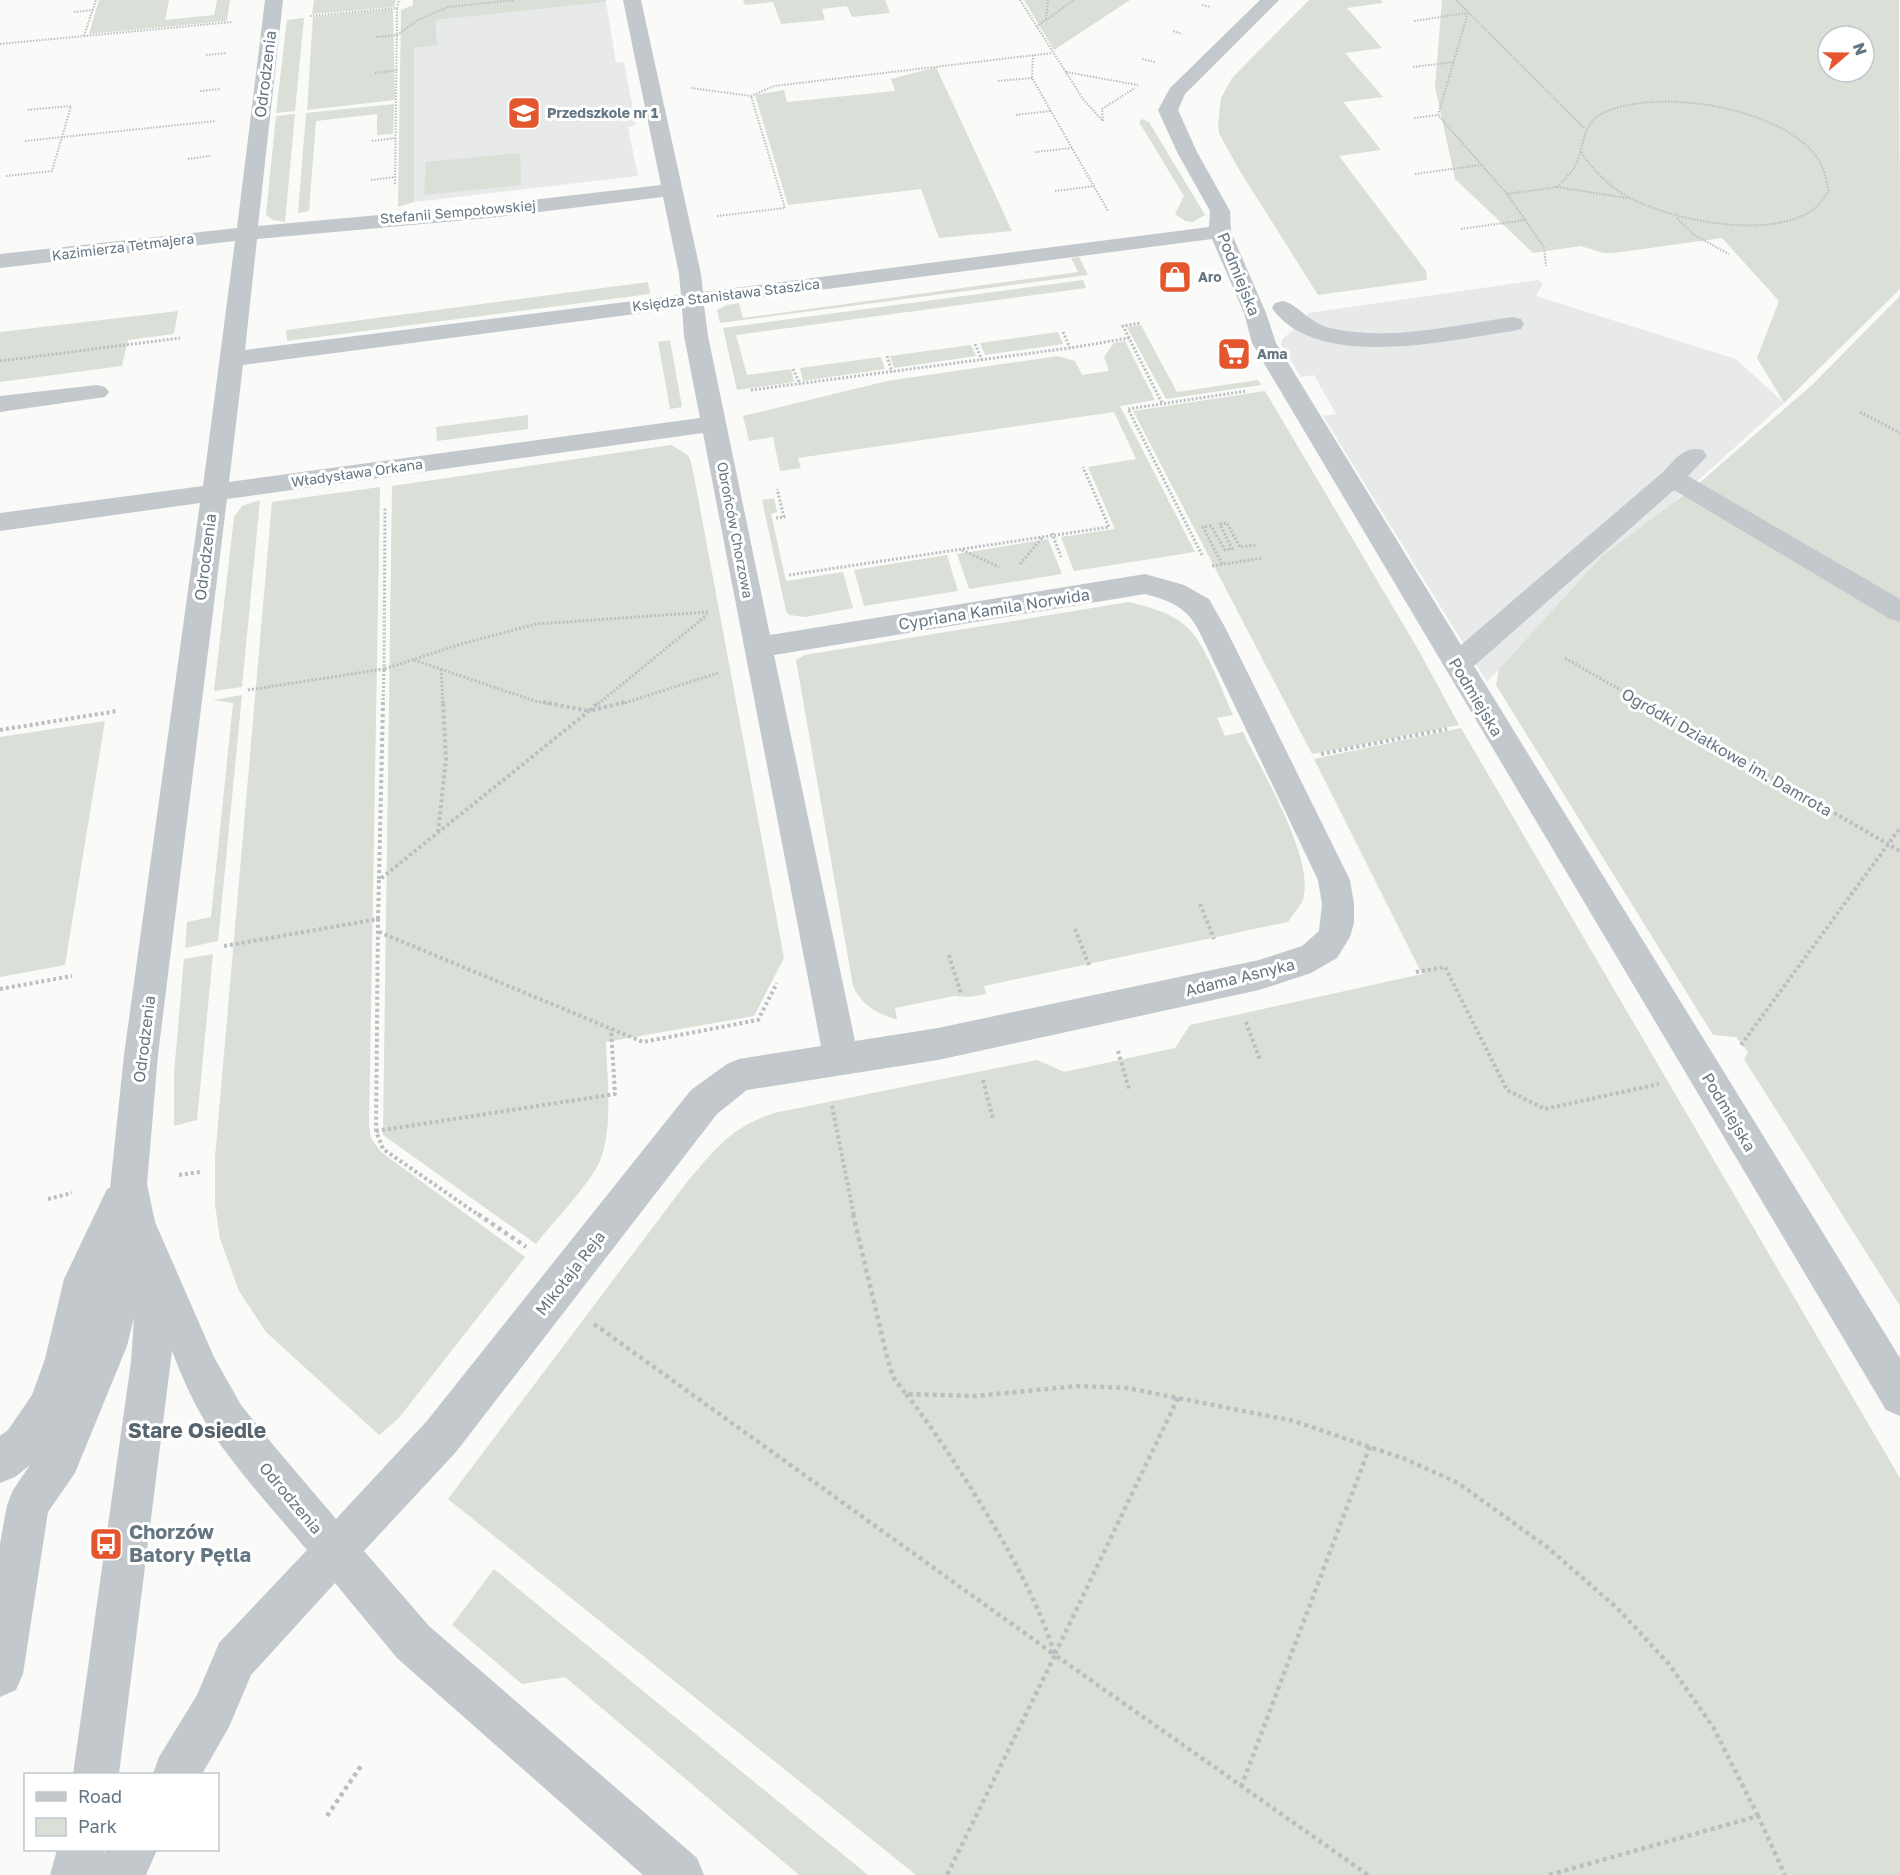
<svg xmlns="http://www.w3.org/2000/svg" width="1900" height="1875" viewBox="0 0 1900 1875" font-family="'Golos Text',sans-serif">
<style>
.built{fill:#e8e9e9}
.green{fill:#dadfd7;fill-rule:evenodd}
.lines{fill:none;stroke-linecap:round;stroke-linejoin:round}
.path-far3{stroke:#bbbfc2;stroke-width:2;stroke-dasharray:1.5 1.5;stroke-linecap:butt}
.path-far2{stroke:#bbbfc2;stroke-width:3;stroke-dasharray:2 2;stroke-linecap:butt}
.path-far1{stroke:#bbbfc2;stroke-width:4;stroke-dasharray:3 3;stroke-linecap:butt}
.path{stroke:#bbbfc2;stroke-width:4.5;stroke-dasharray:4 4;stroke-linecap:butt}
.minor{fill:#c3c8cc;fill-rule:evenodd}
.labels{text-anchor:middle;stroke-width:6;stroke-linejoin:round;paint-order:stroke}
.far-poi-label{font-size:14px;font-weight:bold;fill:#657683;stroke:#fff;text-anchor:start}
.far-street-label{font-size:14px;fill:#657683;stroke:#fff}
.street-label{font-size:16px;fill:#657683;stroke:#fff}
.near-poi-label{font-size:20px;font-weight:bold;fill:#657683;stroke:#fff;text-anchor:start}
.near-neighbourhood-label{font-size:21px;font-weight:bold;fill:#57646e;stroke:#fff}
</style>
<rect width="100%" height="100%" fill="#fafaf8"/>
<!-- built -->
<g class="built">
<path d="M606 2 616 63 624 62 636 125 628 127 638 176 414 202V48L437 45 436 20Z"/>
<path d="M1538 280 1543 283 1536 296 1736 359 1784 403 1672 504 1601 557 1487 682 1323 416 1336 414 1314 375 1301 377 1281 345 1282 339 1306 320 1308 313Z"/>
</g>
<!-- green -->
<g class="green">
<path d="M99 0H169L165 20 214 15 217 0H230L227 21 89 34Z"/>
<path d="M314 0H396L394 7 312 14Z"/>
<path d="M413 0H606V2L436 20 437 45 414 48V202L398 207 401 10 413 5Z"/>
<path d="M743 0H885L890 13 852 17 847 6 822 9 825 20 781 24 773 2 745 5Z"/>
<path d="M1024 0H1130L1054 50Z"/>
<path d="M1309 0H1381L1383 3 1347 8 1382 48 1345 53 1383 97 1343 102 1381 150 1339 156 1426 271 1427 280 1318 295 1238 168 1219 133 1218 124 1221 98 1232 78Z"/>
<path d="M1442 0H1899L1900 289 1784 403 1757 358 1779 301 1722 238 1614 253H1603L1581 246 1533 253 1455 179 1435 87ZM1828 36H1864V72H1828Z"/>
<path d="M393 9 395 100 307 110 313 17Z"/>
<path d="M304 18 295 111 276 113 287 20Z"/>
<path d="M936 67 1012 231 939 238 921 189 788 205 755 95 784 90 787 102 895 91 891 79Z"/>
<path d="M394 104 393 134 377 135V114L316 121 309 211 298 213 306 113Z"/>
<path d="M295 114 285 222 273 220 266 215 276 116Z"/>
<path d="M1142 119 1149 122 1205 215 1193 222 1185 221 1175 214 1184 196 1139 122Z"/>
<path d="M520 153 521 185 424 195 426 162Z"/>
<path d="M1079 257 1088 275 720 323 717 310 727 305 739 303 743 318 1078 272 1071 258Z"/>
<path d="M1083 280 1086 288 736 335 747 375 791 369 794 382 737 390 723 328Z"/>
<path d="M648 282 650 294 287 341 286 330Z"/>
<path d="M1900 296V1306L1744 1059 1748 1052 1736 1037 1713 1035 1496 685 1499 669 1601 557 1697 485 1812 385Z"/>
<path d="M178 311 174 334 128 340 122 366 0 382V332Z"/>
<path d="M1141 325 1177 392 1258 380 1261 385 1166 399 1127 327Z"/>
<path d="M1058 332 1063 344 985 355 980 343Z"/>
<path d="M670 340 682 407 670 409 658 342Z"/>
<path d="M1125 341 1155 400 1120 406 1195 552 1074 571 1061 537 1115 529 1088 467 1136 459 1114 412 798 458 801 468 780 471 773 437 749 441 743 416 887 381 1058 356 1075 361 1082 375 1109 371 1104 357 1114 343Z"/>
<path d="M971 345 976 356 894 368 890 356Z"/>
<path d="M881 357 885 369 803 381 800 368Z"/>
<path d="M1265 391 1419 651 1459 725 1312 754 1133 411Z"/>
<path d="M528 415V429L437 441 436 427Z"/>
<path d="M671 445C691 457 689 452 694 476L784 958 754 1016 606 1042C607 1076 613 1126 601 1158 593 1181 552 1223 536 1244L383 1135 392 486Z"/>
<path d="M380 487 369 1124 371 1138 381 1152 525 1257 398 1419 379 1435 266 1332 239 1291 220 1239 215 1205V1157L272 502Z"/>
<path d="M774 498 777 512 771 514 786 581 843 572 853 608 806 617 789 615 786 611 762 500Z"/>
<path d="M260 500 242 687 214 691 234 517 242 506Z"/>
<path d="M1048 539 1062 574 969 589 957 554Z"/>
<path d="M947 555 958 591 864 606 854 570Z"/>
<path d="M1129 602C1150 607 1172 613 1188 628 1206 645 1222 691 1233 715L1217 718 1225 736 1243 732C1261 770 1312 854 1304 895 1303 904 1293 914 1288 922L984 986 986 994 970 997 954 996 895 1008 897 1020C878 1014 861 1005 853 986L796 660 805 655Z"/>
<path d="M242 695 218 941 185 948 187 922 211 917 233 703 213 700Z"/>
<path d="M105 721 65 965 0 977V737Z"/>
<path d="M1461 728 1900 1478V1875H916L448 1499 687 1182C716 1148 730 1128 774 1113L1037 1060 1064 1072 1175 1048 1190 1025 1422 974 1314 759Z"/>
<path d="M213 954 197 1120 174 1126V1073L184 959Z"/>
<path d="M494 1569 868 1875H799L565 1677 522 1684 452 1625Z"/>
</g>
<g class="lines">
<!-- path-far3 -->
<g class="path-far3">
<path d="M1020 0 1083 99 1102 120"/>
<path d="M1456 0 1585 129"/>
<path d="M1202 5 1211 7"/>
<path d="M74 12 93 10"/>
<path d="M1468 13 1438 115 1507 194 1544 247 1546 266"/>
<path d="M310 16 397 8 399 0"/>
<path d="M1046 19 1048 0"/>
<path d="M1414 21 1467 13"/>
<path d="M1036 27 1074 0"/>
<path d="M1173 31 1182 34"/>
<path d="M84 36 96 0"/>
<path d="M376 37 397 35 418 20 448 7 515 0"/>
<path d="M0 44 232 22"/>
<path d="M206 55 227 53"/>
<path d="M1033 55 1032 78 1108 211"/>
<path d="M1142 59 1155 62"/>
<path d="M1413 67 1454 62"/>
<path d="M1066 72 1138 85"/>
<path d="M375 73 398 70"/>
<path d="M998 81 1032 78"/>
<path d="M691 88 751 96 774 86 1052 53"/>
<path d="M200 91 221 89"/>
<path d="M1016 115 1050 111"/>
<path d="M1414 118 1438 115"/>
<path d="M1103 121 1102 109 1135 88"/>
<path d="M25 141 216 121"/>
<path d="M372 141 396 138"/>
<path d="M1035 152 1072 148"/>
<path d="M188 159 210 156"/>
<path d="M1415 174 1481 165"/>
<path d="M6 176 52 171 71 106 27 110"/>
<path d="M371 180 395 177"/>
<path d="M395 184 397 8"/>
<path d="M1557 187C1564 180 1573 172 1577 162 1584 145 1583 124 1601 114 1655 86 1790 107 1821 164 1825 171 1826 182 1829 190 1825 196 1820 204 1815 208 1772 242 1666 220 1623 194 1606 183 1592 169 1581 152"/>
<path d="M1055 191 1095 186"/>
<path d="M1507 194 1557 187 1627 198"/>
<path d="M717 216 785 208 751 96"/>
<path d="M1677 218 1694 235 1729 254"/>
<path d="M1461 229 1525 220"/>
</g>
<!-- path-far2 -->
<g class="path-far2">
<path d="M1063 332 1070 348"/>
<path d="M1129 338 1123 326 1140 323"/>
<path d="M975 344 982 360"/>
<path d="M887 356 892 372"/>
<path d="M0 361 180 338"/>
<path d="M793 369 800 384"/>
<path d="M751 390 1070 348 1129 338 1162 403"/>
<path d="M1860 412 1900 433"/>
<path d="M776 518 784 517 777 489"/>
<path d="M1052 533 1061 557"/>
<path d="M962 550 999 567"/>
<path d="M1202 555 1128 409 1246 391"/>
<path d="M1020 564 1042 538"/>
<path d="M1222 564 1203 527 1211 526 1225 550 1232 549 1220 524 1227 523 1240 547 1256 545"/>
<path d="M1212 566 1263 558"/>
<path d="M789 575 1109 527 1083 467"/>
<path d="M1565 658 1645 704"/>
<path d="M414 660 535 701 551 704"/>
<path d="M441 669 443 704"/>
<path d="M248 690 384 669 385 507"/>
<path d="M383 704 384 669 461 644 536 624 708 612"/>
<path d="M598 704 707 615"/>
<path d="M621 704 718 673"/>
</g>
<!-- path-far1 -->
<g class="path-far1">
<path d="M543 702 589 711 599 702"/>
<path d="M1642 702 1900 851"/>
<path d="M0 730 117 711"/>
<path d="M1321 754 1447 729"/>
<path d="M438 832 446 759 443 702"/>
<path d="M379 879 383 702"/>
<path d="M1200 904 1214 939"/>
<path d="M378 919 379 880 589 711 625 702"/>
<path d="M1075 929 1089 965"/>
<path d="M379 932 643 1042 758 1020 777 983"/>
<path d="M224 946 378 919 376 1131 383 1149 480 1216"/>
<path d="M949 955 961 994"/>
<path d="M1416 972 1445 967 1507 1090 1545 1109 1659 1084"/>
<path d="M0 989 72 976"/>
<path d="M1246 1022 1260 1060"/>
<path d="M1741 1045 1900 828"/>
<path d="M1118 1051 1129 1089"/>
<path d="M983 1080 993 1119"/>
<path d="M832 1106 854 1216"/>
<path d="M376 1131 615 1094 611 1029"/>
<path d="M179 1175 200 1172"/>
<path d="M48 1199 72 1193"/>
</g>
<!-- path -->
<g class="path">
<path d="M478 1214 526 1247"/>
<path d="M853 1214 887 1357 893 1377 906 1394 976 1396 1077 1386 1127 1388 1294 1421 1405 1459 1458 1483 1547 1547 1617 1608 1669 1664 1713 1727 1758 1816"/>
<path d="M594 1324 1055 1655 947 1875"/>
<path d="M906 1394C930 1424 950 1456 971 1488 1004 1542 1036 1595 1055 1655L1368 1875"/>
<path d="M1055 1654 1178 1398"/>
<path d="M1241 1787 1370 1446"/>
<path d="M327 1816 363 1763"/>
<path d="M1549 1875 1758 1816 1785 1875"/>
</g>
<!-- minor -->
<g class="minor">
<path d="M265 0H283L258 226 489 205 661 185 623 0H641L701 274 703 292 1209 227 1210 211 1177 152 1158 110 1170 88 1260 0H1279L1185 94 1178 110 1197 152 1230 211 1231 232 1266 313 1276 343 1461 645 1663 472C1675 460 1684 445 1703 450L1707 456 1688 476 1900 599V622L1890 619 1674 490 1474 666 1900 1358V1416L1886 1410 1252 343 1244 313 1212 239 704 305 708 336 770 635 1145 574 1184 585 1209 599 1226 629 1350 880 1354 904V923L1350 937 1337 958 1311 973 1259 990 938 1060 747 1090 717 1114 456 1452 364 1551 429 1626 697 1858 704 1875H643L397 1658 335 1583 251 1675 229 1727 202 1774H153L159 1757 197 1695 219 1643 307 1550C275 1512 241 1475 213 1434 196 1409 183 1380 172 1351L119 1774H73L131 1362 134 1318 127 1346 75 1473 48 1512 23 1674 16 1690 0 1697V1544L7 1505 13 1490 30 1465 15 1477 0 1483V1436L8 1430 32 1395 45 1359 64 1279 107 1189 110 1188 124 1055 200 503 0 531V513L203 486 235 241 0 268V254L237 228ZM663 197 679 274 681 295 245 350 257 239 489 218ZM682 308 684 336 700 418 229 482 243 365ZM703 433 821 1046 739 1059 727 1064 691 1090 426 1422 336 1519 274 1446 241 1405 214 1357 155 1222 147 1184 158 1055 227 499ZM1145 594C1170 601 1185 606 1198 629L1318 880 1322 904 1319 931 1302 946 1259 960 938 1028 855 1041 774 655Z"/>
<path d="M1283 301C1299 305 1309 323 1330 328 1389 342 1454 325 1513 317L1521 319 1524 324 1521 329 1513 331C1448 340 1316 372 1272 308L1275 303Z"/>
<path d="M97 385 105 387 109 392 105 397 0 412V396Z"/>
<path d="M57 1850H105L104 1854 107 1850H157L146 1875H50Z"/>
</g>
</g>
<!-- icons -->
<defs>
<g id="school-square" transform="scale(1.725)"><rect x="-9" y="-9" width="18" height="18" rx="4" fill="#e4572e" stroke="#fff"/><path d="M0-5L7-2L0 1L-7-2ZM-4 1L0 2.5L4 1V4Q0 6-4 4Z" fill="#fff"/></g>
<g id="shop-square" transform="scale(1.725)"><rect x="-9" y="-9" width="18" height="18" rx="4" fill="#e4572e" stroke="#fff"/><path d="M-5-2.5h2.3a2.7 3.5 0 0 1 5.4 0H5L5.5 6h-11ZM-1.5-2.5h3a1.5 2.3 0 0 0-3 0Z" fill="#fff"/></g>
<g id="supermarket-square" transform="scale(1.725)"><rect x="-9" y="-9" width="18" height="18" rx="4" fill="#e4572e" stroke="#fff"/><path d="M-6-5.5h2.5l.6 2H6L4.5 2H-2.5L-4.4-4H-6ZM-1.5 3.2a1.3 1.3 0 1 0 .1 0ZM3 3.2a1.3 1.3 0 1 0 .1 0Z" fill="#fff"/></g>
<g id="bus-square" transform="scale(1.725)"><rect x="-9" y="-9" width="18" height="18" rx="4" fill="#e4572e" stroke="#fff"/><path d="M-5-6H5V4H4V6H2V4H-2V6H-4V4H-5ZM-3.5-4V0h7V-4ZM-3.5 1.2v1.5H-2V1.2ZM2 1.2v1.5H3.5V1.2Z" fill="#fff"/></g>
</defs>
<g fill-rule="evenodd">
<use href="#school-square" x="524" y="113"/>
<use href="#shop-square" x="1175" y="277"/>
<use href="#supermarket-square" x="1234" y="354"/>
<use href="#bus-square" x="106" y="1544"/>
</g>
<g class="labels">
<!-- far-poi labels -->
<g class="far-poi-label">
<text x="547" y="118">Przedszkole nr 1</text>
<text x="1198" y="282">Aro</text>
<text x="1257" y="359">Ama</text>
</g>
<!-- far-street labels -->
<g class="far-street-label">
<text transform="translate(458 212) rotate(-5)" y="5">Stefanii Sempołowskiej</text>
<text transform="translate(123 247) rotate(-7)" y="5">Kazimierza Tetmajera</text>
<text transform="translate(726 295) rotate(-7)" y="5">Księdza Stanisława Staszica</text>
<text transform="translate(357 473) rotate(-8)" y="5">Władysława Orkana</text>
<text transform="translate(735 530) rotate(79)" y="5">Obrońców Chorzowa</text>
</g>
<!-- street labels -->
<g class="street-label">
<text transform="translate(265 74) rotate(-83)" y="6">Odrodzenia</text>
<text transform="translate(1239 274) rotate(68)" y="6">Podmiejska</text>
<text transform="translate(205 557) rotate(-83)" y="6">Odrodzenia</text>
<text transform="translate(994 609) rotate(-9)" y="6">Cypriana Kamila Norwida</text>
<text transform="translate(1476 697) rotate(59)" y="6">Podmiejska</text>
<text transform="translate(1727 752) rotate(30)" y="6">Ogródki Działkowe im. Damrota</text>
<text transform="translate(1240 977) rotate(-14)" y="6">Adama Asnyka</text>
<text transform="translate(144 1039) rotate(-83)" y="6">Odrodzenia</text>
<text transform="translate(1729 1112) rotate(59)" y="6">Podmiejska</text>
<text transform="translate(570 1273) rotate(-52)" y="6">Mikołaja Reja</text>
<text transform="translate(291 1498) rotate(50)" y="6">Odrodzenia</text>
</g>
<!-- near-poi labels -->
<g class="near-poi-label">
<text x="129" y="1539">Chorzów<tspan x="129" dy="23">Batory Pętla</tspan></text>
</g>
<!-- near-neighbourhood labels -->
<g class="near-neighbourhood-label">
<text x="197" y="1438">Stare Osiedle</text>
</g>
</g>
<!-- legend -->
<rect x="24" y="1773" width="195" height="78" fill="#ffffff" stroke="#c1c8cd" stroke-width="1.5"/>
<rect x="36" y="1792" width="30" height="9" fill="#c3c8cc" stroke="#c1c8cd" stroke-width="1.5"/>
<text x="78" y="1803" font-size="18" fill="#657683">Road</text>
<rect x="36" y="1818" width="30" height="18" fill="#dadfd7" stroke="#c1c8cd" stroke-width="1.5"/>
<text x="78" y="1833" font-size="18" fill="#657683">Park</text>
<!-- north arrow -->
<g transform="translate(1846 54) rotate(70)"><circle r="28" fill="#ffffff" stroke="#c1c8cd" stroke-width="1.5"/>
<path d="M0-4.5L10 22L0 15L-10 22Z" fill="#e4572e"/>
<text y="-9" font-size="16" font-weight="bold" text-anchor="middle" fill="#657683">N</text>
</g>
</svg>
